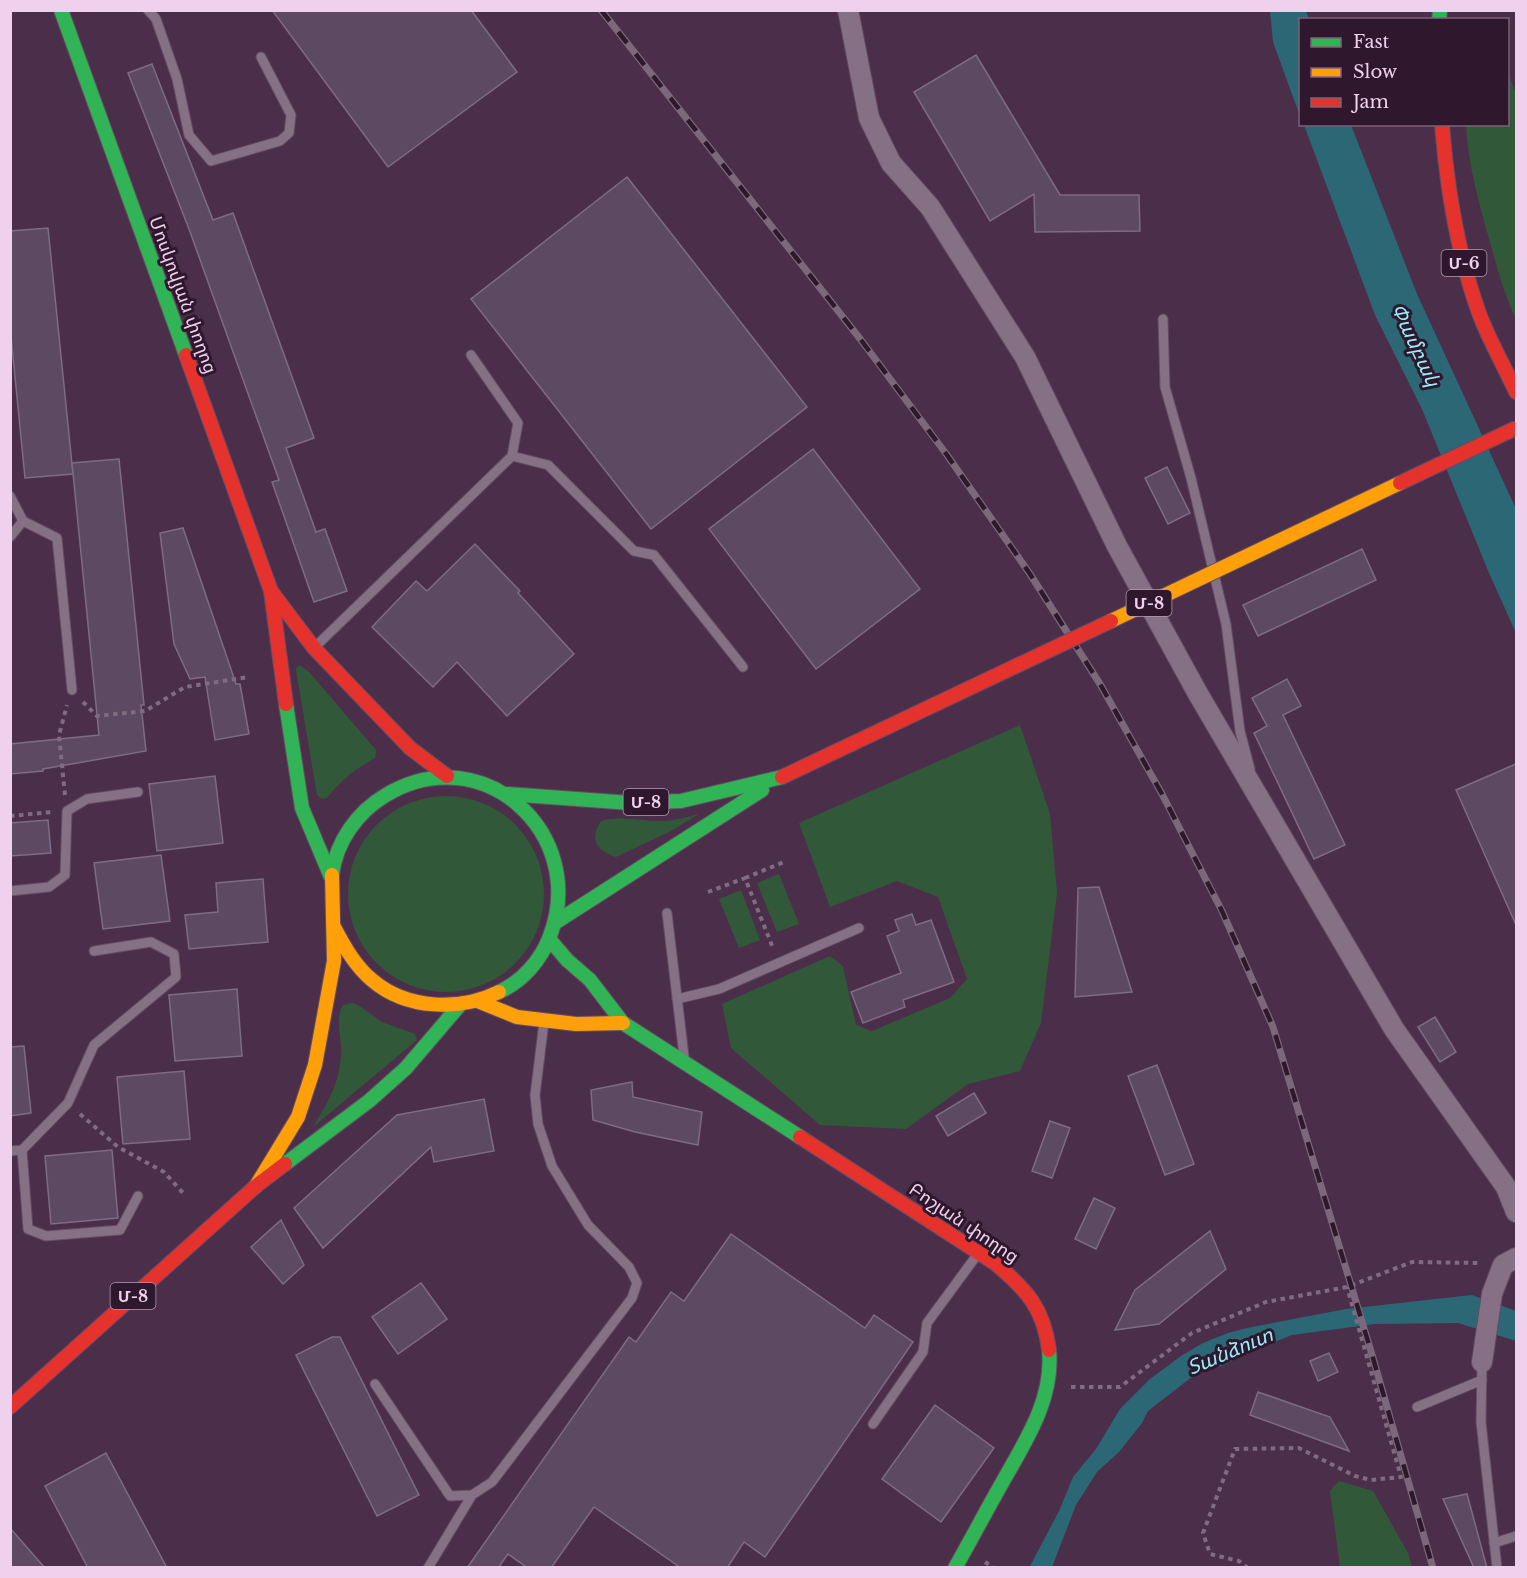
<svg xmlns="http://www.w3.org/2000/svg" width="1527" height="1578" viewBox="0 0 1527 1578" font-family="'Libre Baskerville','Noto Sans Armenian',serif">
<style>
.green{fill:#32583a}
.water{fill:#2b6774}
.building{fill:#5d4a62;stroke:#7e6b84;stroke-width:1.5}
.lines{fill:none;stroke-linecap:round;stroke-linejoin:round}
.lane-casing{stroke:#644c63;stroke-width:11}
.street-casing{stroke:#644c63;stroke-width:22}
.fast-casing{stroke:#644c63;stroke-width:16}
.slow-casing{stroke:#644c63;stroke-width:16}
.jam-casing{stroke:#644c63;stroke-width:16}
.path{stroke:#816b80;stroke-width:4;stroke-dasharray:4.5 4.5;stroke-linecap:butt}
.lane{stroke:#867086;stroke-width:9}
.street{stroke:#867086;stroke-width:20}
.fast{stroke:#30b455;stroke-width:14}
.slow{stroke:#ff9f0a;stroke-width:14}
.jam{stroke:#e5322d;stroke-width:14}
.rail-casing{stroke:#7d677c;stroke-width:7}
.rail{stroke:#2f182e;stroke-width:4.5;stroke-dasharray:14;stroke-linecap:butt}
.slow-bridge-casing{stroke:#644c63;stroke-width:16;stroke-linecap:butt}
.jam-bridge-casing{stroke:#644c63;stroke-width:16;stroke-linecap:butt}
.slow-bridge{stroke:#ff9f0a;stroke-width:14}
.jam-bridge{stroke:#e5322d;stroke-width:14}
.labels{text-anchor:middle;stroke-width:6;stroke-linejoin:round;paint-order:stroke}
.shield{fill:#2f182e;stroke:#b59ab4;stroke-width:1.5}
.shield-label{font-size:16px;font-weight:bold;fill:#efd1ed}
.street-label{font-size:18px;fill:#efd1ed;stroke:#2f182e}
.water-label{font-size:20px;font-style:italic;fill:#95effd;stroke:#2f182e}
</style>
<rect width="100%" height="100%" fill="#4b2f4a"/>
<!-- green -->
<g class="green">
<path d="M1508 73 1516 94V320C1505 295 1497 269 1490 242 1479 204 1468 164 1466 125L1508 124Z"/>
<path d="M300 665 309 672 376 750 375 758C356 768 340 781 327 798L322 799 317 795 296 670 297 667Z"/>
<path d="M1020 725 1050 814 1057 893 1041 1023 1020 1071 968 1084 906 1129 820 1125 731 1048 722 1004 830 956 843 966 856 1025 872 1031 950 998 967 979 938 897 897 881 830 907 799 823Z"/>
<circle cx="446" cy="894" r="98"/>
<path d="M699 814 671 831 616 857C596 850 589 840 601 821 621 815 644 822 665 821 676 820 687 817 699 814Z"/>
<path d="M779 874 799 924 777 932 757 883Z"/>
<path d="M741 890 760 940 739 948 719 899Z"/>
<path d="M352 1003 358 1005 382 1022 415 1034 417 1040 313 1127C328 1102 338 1087 341 1057 343 1040 334 1020 343 1005Z"/>
<path d="M1339 1481 1373 1491 1408 1553 1412 1567H1340L1330 1491Z"/>
</g>
<!-- water -->
<g class="water">
<path d="M1270 11H1306L1309 19 1300 20V116L1273 42Z"/>
<path d="M1304 125H1351L1417 294 1516 509V633L1489 573 1422 409 1375 315Z"/>
<path d="M1472 1295 1516 1311V1341L1458 1323 1375 1324 1292 1335 1244 1354 1225 1365 1197 1373 1148 1411 1142 1423 1119 1452 1097 1472 1076 1505 1052 1567 1029 1568 1059 1511 1073 1477 1096 1449 1120 1409 1150 1379 1181 1356 1203 1343 1228 1333 1247 1328 1346 1309Z"/>
</g>
<!-- building -->
<g class="building">
<path d="M272 10H471L517 72 388 167Z"/>
<path d="M976 55 1060 195H1139L1140 231 1035 232 1034 194 990 221 914 92Z"/>
<path d="M152 64 213 220 233 213 314 438 286 448 316 532 325 529 347 591 314 602 272 482 279 480 189 229 128 73Z"/>
<path d="M627 177 807 407 651 529 471 299Z"/>
<path d="M48 228 73 474 25 478 10 326V231Z"/>
<path d="M813 449 920 589 816 669 709 529Z"/>
<path d="M119 459 144 705H141L146 751 43 769V771L10 774V744L99 735 72 463Z"/>
<path d="M1167 467 1190 513 1168 524 1145 478Z"/>
<path d="M183 528 236 684H240L249 734 215 740 205 677 190 679 174 644 160 533Z"/>
<path d="M475 544 520 591 518 593 574 654 507 716 457 662 433 687 372 627 416 581 427 591Z"/>
<path d="M1362 549 1376 580 1258 636 1243 605Z"/>
<path d="M1287 679 1301 706 1283 715 1345 845 1314 859 1254 733 1267 726 1252 698Z"/>
<path d="M1516 764V925L1456 790Z"/>
<path d="M215 776 223 843 157 851 149 784Z"/>
<path d="M48 820 51 853 10 856V823Z"/>
<path d="M161 855 170 921 103 929 94 863Z"/>
<path d="M263 879 268 942 189 949 185 915 218 912 216 883Z"/>
<path d="M1099 887 1132 992 1075 997 1078 888Z"/>
<path d="M912 914 916 925 931 920 954 982 903 1000 905 1007 863 1023 851 992 901 973 887 936 899 931 895 920Z"/>
<path d="M237 989 242 1056 175 1061 169 995Z"/>
<path d="M1435 1017 1456 1052 1440 1062 1418 1027Z"/>
<path d="M24 1046 31 1113 10 1116V1047Z"/>
<path d="M1157 1065 1194 1164 1165 1175 1128 1076Z"/>
<path d="M184 1071 190 1139 123 1144 117 1077Z"/>
<path d="M632 1082 633 1097 702 1112 698 1145 635 1132 593 1120 591 1090Z"/>
<path d="M974 1093 986 1113 948 1136 936 1116Z"/>
<path d="M484 1099 494 1151 434 1162 431 1147 323 1248 294 1208 397 1115Z"/>
<path d="M1050 1121 1070 1128 1052 1178 1032 1171Z"/>
<path d="M112 1150 118 1218 51 1224 45 1156Z"/>
<path d="M1094 1198 1115 1208 1096 1249 1075 1239Z"/>
<path d="M281 1220 304 1265 283 1284 251 1247Z"/>
<path d="M1210 1231 1226 1269 1159 1324 1115 1330 1135 1290Z"/>
<path d="M731 1234 865 1328 874 1315 913 1342 765 1557 744 1542 727 1568H681L594 1507 551 1568H528L508 1554 498 1568H467L629 1337 636 1342 671 1292 684 1301Z"/>
<path d="M421 1283 447 1319 398 1354 372 1317Z"/>
<path d="M332 1337H340L419 1495 377 1516 296 1355Z"/>
<path d="M1329 1353 1338 1372 1318 1381 1310 1361Z"/>
<path d="M1258 1392 1330 1417 1349 1451 1250 1415Z"/>
<path d="M935 1405 994 1448 941 1522 882 1479Z"/>
<path d="M106 1453 167 1568H88L45 1486Z"/>
<path d="M1467 1494 1487 1568H1474L1443 1499Z"/>
<path d="M10 1528 45 1568H10Z"/>
</g>
<g class="lines">
<!-- lane casing -->
<g class="lane-casing">
<g id="lane">
<path d="M148 10 156 19 177 79 189 135 211 161 280 141 289 133 291 115 261 57"/>
<path d="M1163 319 1165 387 1191 478 1226 624 1240 731 1250 769"/>
<path d="M512 456 548 465 634 551 654 555 743 667"/>
<path d="M10 496 23 521 10 537"/>
<path d="M23 521 57 538 72 690"/>
<path d="M316 646 512 456 518 423 471 355"/>
<path d="M10 891 49 887 65 875 67 811 87 799 138 792"/>
<path d="M667 913 684 1056"/>
<path d="M677 999 719 989 859 928"/>
<path d="M22 1150 28 1229 46 1236 120 1230 138 1196"/>
<path d="M10 1151 22 1150 68 1103 94 1045 176 977 174 954 151 942 94 951"/>
<path d="M1482 1362 1481 1422 1497 1568"/>
<path d="M375 1384 450 1496 472 1495 492 1482 632 1298 637 1283 629 1267 588 1225 552 1166 538 1124 535 1095 544 1022"/>
<path d="M1417 1407 1482 1380"/>
<path d="M873 1424 923 1352 927 1323 977 1255"/>
<path d="M1494 1543 1516 1536"/>
<path d="M428 1568 472 1495"/>
</g>
</g>
<!-- street casing -->
<g class="street-casing">
<g id="street">
<path d="M848 10 869 118 891 163 930 207 1025 357 1117 546 1197 692 1394 1029 1506 1187 1516 1212"/>
<path d="M1482 1362 1492 1294 1503 1265 1516 1258"/>
</g>
</g>
<!-- fast casing -->
<g class="fast-casing">
<g id="fast">
<path d="M61 10 186 355"/>
<path d="M1439 20 1440 10"/>
<path d="M286 704 302 808 331 877"/>
<path d="M507 794 631 803 681 801 782 777"/>
<path d="M332 875C336 842 357 812 386 795 482 737 589 833 550 936 541 960 523 981 499 992"/>
<path d="M556 922 762 790"/>
<path d="M550 940 567 960 590 980 623 1023 800 1137"/>
<path d="M285 1164 369 1101 406 1068 459 1006"/>
<path d="M955 1568C971 1540 986 1511 1002 1483 1025 1442 1054 1399 1049 1350"/>
</g>
</g>
<!-- slow casing -->
<g class="slow-casing">
<g id="slow">
<path d="M334 927C344 946 355 966 372 980 407 1010 460 1011 499 992"/>
<path d="M480 1002 517 1017 576 1024 623 1023"/>
<path d="M256 1186 298 1117 315 1065 334 961 332 875"/>
</g>
</g>
<!-- jam casing -->
<g class="jam-casing">
<g id="jam">
<path d="M1442 124C1447 188 1457 252 1479 313 1489 340 1504 366 1516 392"/>
<path d="M186 355 271 591 286 704"/>
<path d="M271 591 314 648 410 748 447 776"/>
<path d="M800 1137 996 1264C1027 1290 1044 1309 1049 1350"/>
<path d="M10 1407 256 1186 285 1164"/>
</g>
</g>
<!-- path -->
<g class="path">
<path d="M83 702 97 716 145 711 185 687 248 677"/>
<path d="M65 795 59 735 67 705"/>
<path d="M10 816 52 812"/>
<path d="M745 878 784 862"/>
<path d="M708 892 745 878 773 948"/>
<path d="M80 1114 118 1147 164 1172 183 1193"/>
<path d="M1071 1387H1120L1192 1333 1266 1302 1347 1287 1412 1262 1480 1263"/>
<path d="M985 1562 994 1568"/>
<path d="M1248 1568 1239 1561 1210 1554 1203 1533 1235 1449 1299 1448 1355 1476 1371 1480 1401 1477 1347 1287"/>
</g>
<!-- lane -->
<use href="#lane" class="lane"/>
<!-- street -->
<use href="#street" class="street"/>
<!-- fast -->
<use href="#fast" class="fast"/>
<!-- slow -->
<use href="#slow" class="slow"/>
<!-- jam -->
<use href="#jam" class="jam"/>
<!-- rail casing -->
<g class="rail-casing">
<path id="rail" d="M601 10 861 340 947 455 1030 574 1100 684 1162 794 1222 911 1273 1027 1373 1358 1433 1568"/>
</g>
<!-- rail -->
<use href="#rail" class="rail"/>
<!-- slow-bridge casing -->
<g class="slow-bridge-casing">
<path id="slow-bridge" d="M1111 621 1400 483"/>
</g>
<!-- jam-bridge casing -->
<g class="jam-bridge-casing">
<g id="jam-bridge">
<path d="M1400 483 1516 428"/>
<path d="M782 777 1111 621"/>
</g>
</g>
<!-- slow-bridge -->
<use href="#slow-bridge" class="slow-bridge"/>
<!-- jam-bridge -->
<use href="#jam-bridge" class="jam-bridge"/>
</g>
<g class="labels">
<!-- shield labels -->
<g class="shield">
<rect x="1441.5" y="250" width="45" height="26" rx="4.5"/>
<rect x="1126.5" y="590" width="45" height="26" rx="4.5"/>
<rect x="623.5" y="789" width="45" height="26" rx="4.5"/>
<rect x="110.5" y="1283" width="45" height="26" rx="4.5"/>
</g>
<g class="shield-label">
<text x="1464" y="269">Մ-6</text>
<text x="1149" y="609">Մ-8</text>
<text x="646" y="808">Մ-8</text>
<text x="133" y="1302">Մ-8</text>
</g>
<!-- street labels -->
<g class="street-label">
<text transform="translate(183 295) rotate(70)" y="6">Մոսկովյան փողոց</text>
<text transform="translate(964 1223) rotate(34)" y="6">Բոշյան փողոց</text>
</g>
<!-- water labels -->
<g class="water-label">
<text transform="translate(1416 345) rotate(65)" y="7">Փամբակ</text>
<text transform="translate(1230 1351) rotate(-23)" y="7">Տանձուտ</text>
</g>
</g>
<!-- border -->
<rect width="1527" height="1578" fill="none" stroke="#efd1ed" stroke-width="24"/>
<!-- legend -->
<rect x="1299" y="18" width="210" height="108" fill="#2f182e" stroke="#7c627a" stroke-width="1.5"/>
<rect x="1311" y="38" width="30" height="9" fill="#30b455" stroke="#7c627a" stroke-width="1.5"/>
<text x="1353" y="48" font-size="18" fill="#efd1ed">Fast</text>
<rect x="1311" y="68" width="30" height="9" fill="#ff9f0a" stroke="#7c627a" stroke-width="1.5"/>
<text x="1353" y="78" font-size="18" fill="#efd1ed">Slow</text>
<rect x="1311" y="98" width="30" height="9" fill="#e5322d" stroke="#7c627a" stroke-width="1.5"/>
<text x="1353" y="108" font-size="18" fill="#efd1ed">Jam</text>
</svg>
